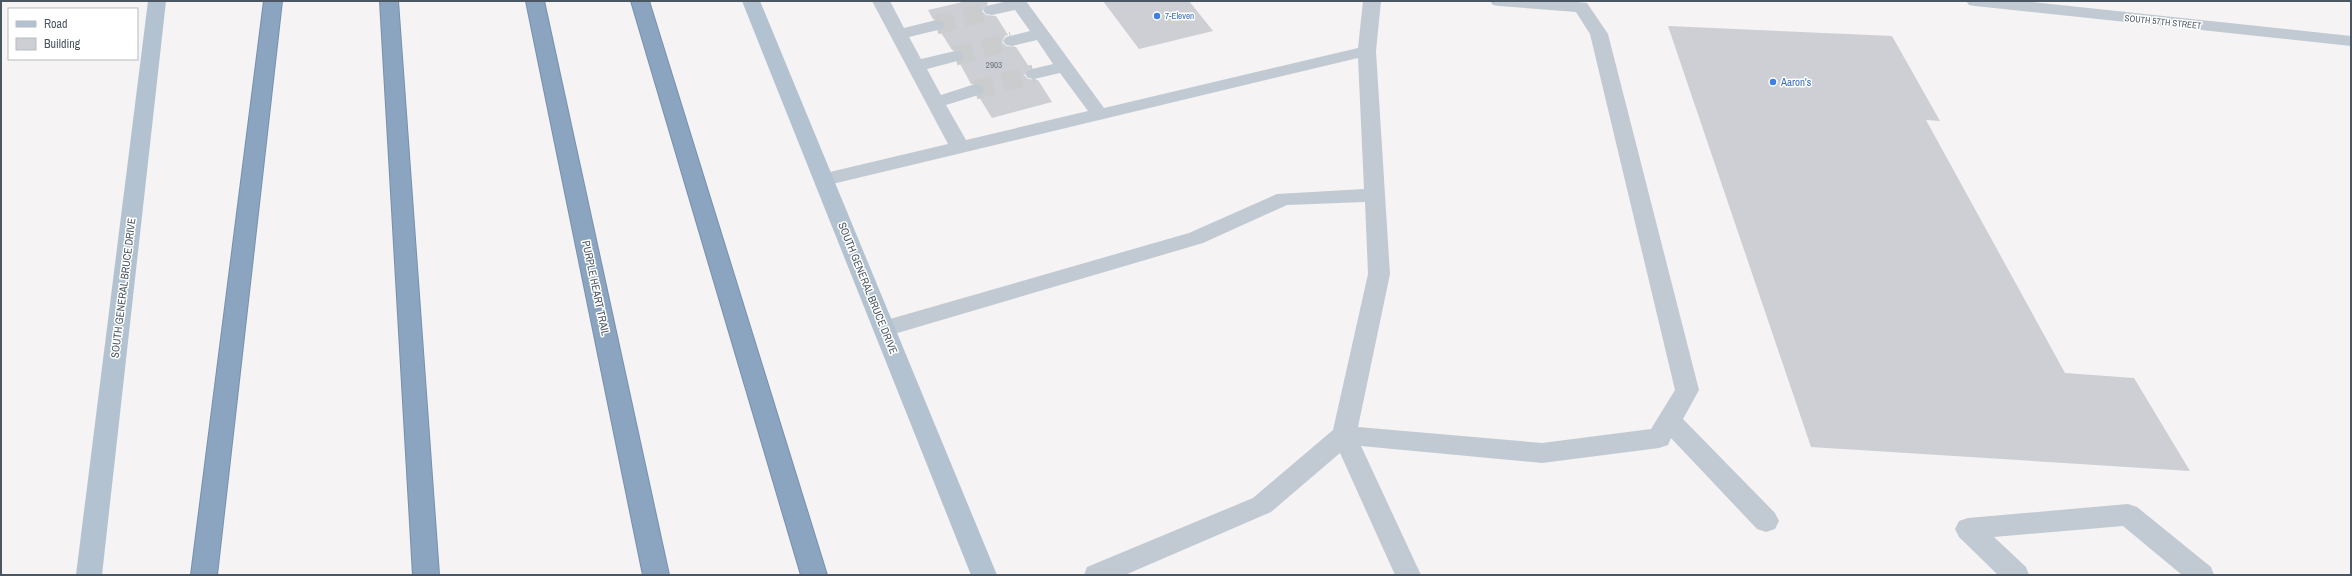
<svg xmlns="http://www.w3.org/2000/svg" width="2352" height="576" viewBox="0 0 2352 576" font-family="'Archivo Narrow',sans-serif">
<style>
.building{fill:#cdcfd5}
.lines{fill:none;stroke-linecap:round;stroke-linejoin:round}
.minor-tunnel{stroke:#caccce;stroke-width:19;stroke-dasharray:19 10;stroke-linecap:butt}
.highway-casing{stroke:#7690ad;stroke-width:2}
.minor{fill:#c1cad2;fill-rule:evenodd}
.major{fill:#b3c2d1;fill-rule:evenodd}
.highway{fill:#8ba5c1;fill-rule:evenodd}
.shop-dot{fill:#3f7fe0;stroke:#fff;stroke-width:1.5}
.labels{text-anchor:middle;stroke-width:3;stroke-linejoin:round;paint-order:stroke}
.far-shop-label{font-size:9px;fill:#366cbe;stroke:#fff;text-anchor:start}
.far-street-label{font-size:9px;fill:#4a5661;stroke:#fff}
.number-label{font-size:9px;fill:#6b747e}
.shop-label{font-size:11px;fill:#366cbe;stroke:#fff;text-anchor:start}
.street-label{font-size:11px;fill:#4a5661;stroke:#fff}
</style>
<rect width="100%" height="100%" fill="#f5f3f3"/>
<!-- building -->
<g class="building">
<path d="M967 1H986L988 4 982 11 986 15 996 16 1008 35 1005 36 1002 42 1006 46 1016 47 1030 68 1024 75 1028 79 1038 80 1052 102 992 118 979 97 985 91 983 85 971 84 959 62 962 61 965 55 961 51 952 50 940 31 946 24 942 20 933 19 928 10Z"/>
<path d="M1103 1H1189L1213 31 1139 49Z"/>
<path d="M1668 26 1892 36 1940 121 1926 120 2065 373 2134 378 2190 471 1811 447Z"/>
</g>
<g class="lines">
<!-- minor-tunnel -->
<g class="minor-tunnel">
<path d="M936 25 992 10"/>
<path d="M955 56 1012 41"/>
<path d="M975 90 1034 74"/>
</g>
<!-- highway casing -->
<g class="highway-casing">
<g id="highway">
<path d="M264 1H282L217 575H191Z"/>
<path d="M380 1H398L439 575H413Z"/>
<path d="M526 1H544L669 575H643Z"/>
<path d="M631 1H649L827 575H801Z"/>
</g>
</g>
<!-- minor -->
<g class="minor">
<path d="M872 1H890L904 28 936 20 942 21 945 25 942 29 909 37 921 59 955 51 961 52 964 56 961 60 927 69 941 95 975 84 982 86 984 90 982 94 946 105 966 140 1088 111 1060 73 1034 79 1028 78 1025 74 1028 70 1053 64 1037 40 1012 46 1006 45 1003 41 1006 37 1030 31 1015 10 992 15 986 14 983 10 986 6 1008 1H1026L1104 108 1358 48 1363 1H1381L1376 51 1390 274 1358 427 1542 443 1651 429 1675 390 1590 34 1576 12 1499 6 1493 5 1490 1H1569L1587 3 1608 34 1699 390 1683 419 1775 513 1779 521 1775 529 1766 532 1757 529 1671 438 1668 445 1659 448 1542 463 1361 446 1421 575H1395L1340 453 1271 512 1125 575H1084L1087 567 1253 498 1333 430 1368 274 1365 202 1287 205 1203 243 884 337 876 335 873 329 876 323 1189 233 1277 194 1364 189 1358 58 824 186 817 185 814 180 817 175 948 144Z"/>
<path d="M1966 1H2023L2351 36V46L1975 6 1969 5Z"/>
<path d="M2128 504 2137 507 2211 567 2214 575H2182L2123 526 1994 537 2026 567 2029 575H1998L1959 537 1955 529 1959 521 1968 518Z"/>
</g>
<!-- major -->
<g class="major">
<path d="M148 1H166L102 575H76Z"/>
<path d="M742 1H760L997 575H971Z"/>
</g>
<!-- highway -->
<use href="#highway" class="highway"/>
</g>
<!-- markers -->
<g class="shop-dot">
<circle cx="1157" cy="16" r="4"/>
<circle cx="1773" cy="82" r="4"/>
</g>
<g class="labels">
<!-- far-shop labels -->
<g class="far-shop-label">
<text x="1165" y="19">7-Eleven</text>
</g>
<!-- far-street labels -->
<g class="far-street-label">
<text transform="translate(2163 22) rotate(6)" y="3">SOUTH 57TH STREET</text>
</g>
<!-- number labels -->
<g class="number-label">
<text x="994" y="68">2903</text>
</g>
<!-- shop labels -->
<g class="shop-label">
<text x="1781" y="86">Aaron's</text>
</g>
<!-- street labels -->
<g class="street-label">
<text transform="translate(123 288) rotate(-83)" y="4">SOUTH GENERAL BRUCE DRIVE</text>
<text transform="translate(596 288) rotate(78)" y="4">PURPLE HEART TRAIL</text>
<text transform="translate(868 288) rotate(68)" y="4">SOUTH GENERAL BRUCE DRIVE</text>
</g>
</g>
<!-- border -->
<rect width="2352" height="576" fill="none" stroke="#4a5661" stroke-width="4"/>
<!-- legend -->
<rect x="8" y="8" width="130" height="52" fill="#ffffff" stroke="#b7bbc0"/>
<rect x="16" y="21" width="20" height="6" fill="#b3c2d1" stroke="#b7bbc0"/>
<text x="44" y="28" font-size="12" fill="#4a5661">Road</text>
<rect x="16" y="38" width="20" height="12" fill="#cdcfd5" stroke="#b7bbc0"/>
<text x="44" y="48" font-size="12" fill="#4a5661">Building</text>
</svg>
